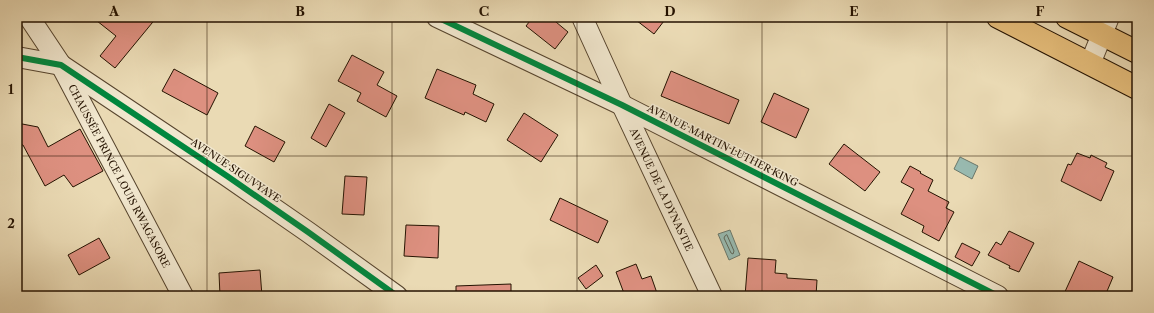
<svg xmlns="http://www.w3.org/2000/svg" width="1154" height="313" viewBox="0 0 1154 313" font-family="'Libre Caslon Text',serif">
<style>
.water{fill:#98bab0;stroke:#6a776a}
.lines{fill:none;stroke-linecap:round;stroke-linejoin:round}
.shore{stroke:#5e6658;stroke-width:1}
.building{fill:#dd9080;stroke:#241200}
.minor-casing{stroke:#56442d;stroke-width:22}
.major-casing{stroke:#241200;stroke-width:24}
.minor{stroke:#f1e7ce;stroke-width:20}
.major{stroke:#e5bd7a;stroke-width:22}
.cycleway-casing{stroke:#f1e7ce;stroke-width:8}
.cycleway{stroke:#00873e;stroke-width:6}
.grid{fill:none;stroke:#241200;stroke-width:1;stroke-opacity:0.55}
.labels{text-anchor:middle;stroke-width:3;stroke-linejoin:round;paint-order:stroke}
.street-label{font-size:10px;fill:#241200;stroke:#f1e7ce}
.neatline{fill:none;stroke:#241200;stroke-width:1.5}
.grid-label{font-size:13px;text-anchor:middle;font-weight:bold;fill:#241200}
</style>
<rect width="100%" height="100%" fill="#eadab4"/>
<filter id="stains"><feTurbulence type="fractalNoise" baseFrequency=".005" numOctaves="4"/><feColorMatrix values="0 0 0 0 .2 0 0 0 0 .09 0 0 0 0 .02 0 0 0 .5 -.17"/></filter>
<radialGradient id="worn" r=".72"><stop offset=".6" stop-color="#630" stop-opacity="0"/><stop offset="1" stop-color="#630" stop-opacity=".3"/></radialGradient>
<!-- water -->
<g class="water">
<path d="M960 157 978 166 972 179 954 169Z"/>
<path d="M730 230 740 255 729 260 718 234Z"/>
</g>
<g class="lines">
<!-- shore -->
<path class="shore" d="M727 235 734 251 733 254 731 253 724 238 725 236Z"/>
</g>
<!-- building -->
<g class="building">
<path d="M92 17H157L115 68 100 56 116 36Z"/>
<path d="M533 17H550L568 32 555 49 526 26Z"/>
<path d="M632 17H667L654 34Z"/>
<path d="M352 55 384 72 377 85 397 96 386 117 357 101 361 93 338 81Z"/>
<path d="M174 69 218 93 207 115 162 91Z"/>
<path d="M437 69 476 85 473 94 494 104 486 122 465 112 464 115 425 98Z"/>
<path d="M671 71 739 100 729 124 661 96Z"/>
<path d="M774 93 809 109 796 138 761 122Z"/>
<path d="M329 104 345 113 326 147 311 138Z"/>
<path d="M524 113 558 135 541 162 507 140Z"/>
<path d="M17 123 38 127 48 147 80 129 103 171 73 187 64 175 45 186 23 145 17 144Z"/>
<path d="M255 126 285 142 274 162 245 146Z"/>
<path d="M844 144 880 172 865 191 829 164Z"/>
<path d="M1077 153 1090 158 1091 155 1107 163 1105 167 1114 171 1101 201 1061 181 1068 164 1071 165Z"/>
<path d="M910 166 921 172 920 173 933 180 928 191 949 202 946 208 954 212 939 241 922 232 924 226 901 214 914 189 901 182Z"/>
<path d="M345 176 367 177 364 215 342 214Z"/>
<path d="M560 198 608 221 598 243 550 220Z"/>
<path d="M406 225 439 226 438 258 404 256Z"/>
<path d="M1009 231 1034 243 1019 272 1009 268 1010 266 988 255 996 242 1001 245Z"/>
<path d="M99 238 110 258 79 275 68 255Z"/>
<path d="M962 243 980 252 972 266 955 257Z"/>
<path d="M748 258 776 260 775 273 787 274V278L817 280 816 296H745Z"/>
<path d="M1079 261 1113 277 1105 296H1063Z"/>
<path d="M636 264 642 279 651 276 658 296H625L616 272Z"/>
<path d="M596 265 603 276 586 289 578 278Z"/>
<path d="M260 270 262 296H220L219 273Z"/>
<path d="M511 284V296H456V286Z"/>
</g>
<g class="lines">
<!-- minor casing -->
<g class="minor-casing">
<g id="minor">
<path id="s1" d="M29 17 61 65 183 296"/>
<path d="M437 17 622 105 998 296"/>
<path id="s2" d="M582 17 622 105 712 296"/>
<path d="M17 57 61 65 227 176 308 232 397 296"/>
<path d="M1090 64 1109 17"/>
</g>
</g>
<!-- major casing -->
<g class="major-casing">
<g id="major">
<path d="M998 17 1137 88"/>
<path d="M1067 17 1137 52"/>
</g>
</g>
<!-- minor -->
<use href="#minor" class="minor"/>
<!-- major -->
<use href="#major" class="major"/>
<!-- cycleway casing -->
<g class="cycleway-casing">
<g id="cycleway">
<path d="M437 17 622 105 998 296"/>
<path d="M17 57 61 65 227 176 308 232 397 296"/>
</g>
</g>
<!-- cycleway -->
<use href="#cycleway" class="cycleway"/>
</g>
<!-- grid -->
<path class="grid" d="M207 17V296M392 17V296M577 17V296M762 17V296M947 17V296M17 156H1137"/>
<g class="labels">
<!-- street labels -->
<g class="street-label">
<text transform="translate(723 145) rotate(27)" y="4">AVENUE MARTIN LUTHER KING</text>
<text transform="translate(236 170) rotate(34)" y="4">AVENUE SIGUVYAYE</text>
<text dy="4" stroke="none"><textPath href="#s1" startOffset="183">CHAUSSÉE PRINCE LOUIS RWAGASORE</textPath></text>
<text dy="4" stroke="none"><textPath href="#s2" startOffset="190">AVENUE DE LA DYNASTIE</textPath></text>
</g>
</g>
<!-- margin -->
<rect width="1154" height="313" fill="none" stroke="#eadab4" stroke-width="44"/>
<rect x="22" y="22" width="1110" height="269" class="neatline"/>
<g class="grid-label">
<text x="114" y="16">A</text>
<text x="300" y="16">B</text>
<text x="484" y="16">C</text>
<text x="670" y="16">D</text>
<text x="854" y="16">E</text>
<text x="1040" y="16">F</text>
<text x="11" y="94">1</text>
<text x="11" y="228">2</text>
</g>
<rect width="100%" height="100%" filter="url(#stains)"/>
<rect width="100%" height="100%" fill="url(#worn)"/>
</svg>
